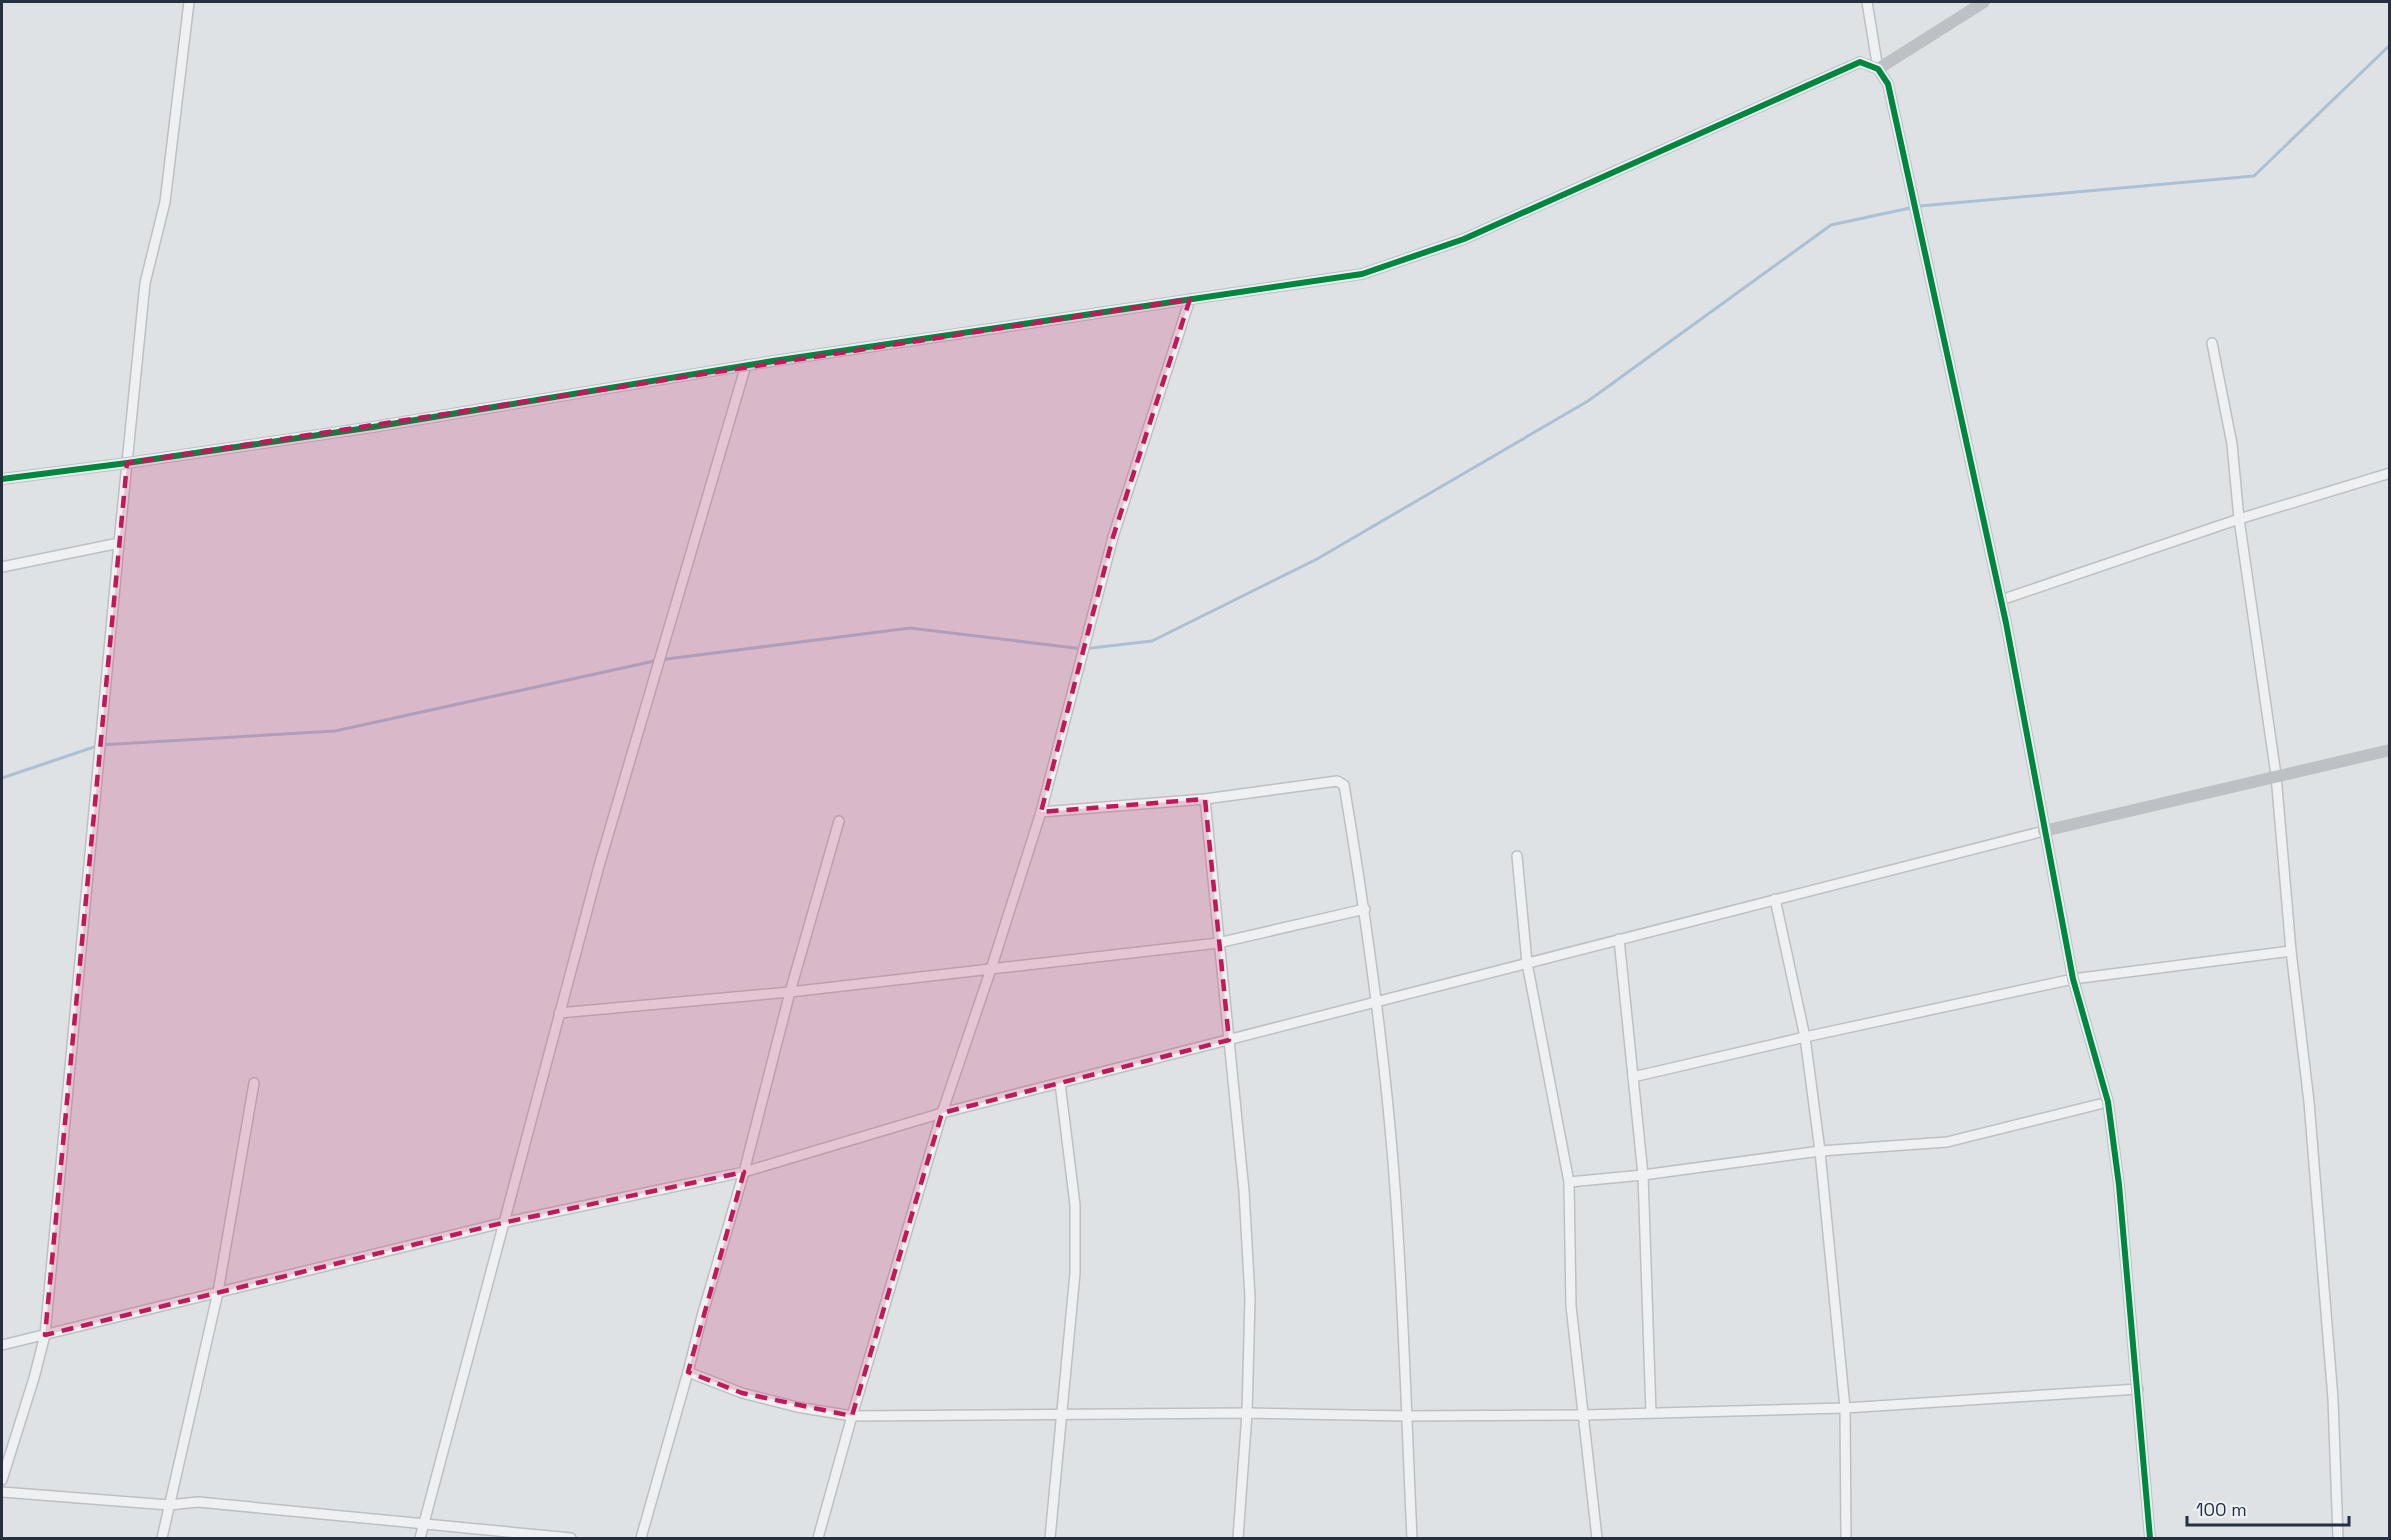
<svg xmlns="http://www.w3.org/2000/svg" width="2391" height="1540" viewBox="0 0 2391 1540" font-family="'Space Grotesk',sans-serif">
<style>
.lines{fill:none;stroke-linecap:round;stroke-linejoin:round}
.stream{stroke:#aac0d4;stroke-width:3}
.street-casing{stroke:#bdc0c3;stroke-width:12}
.street{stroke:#eef0f2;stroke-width:9}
.secondary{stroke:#bdc0c5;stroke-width:12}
.cycleway-casing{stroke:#ebf0f5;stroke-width:10}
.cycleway{stroke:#00873e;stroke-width:6}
.marked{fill:#c2185b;fill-opacity:0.2;stroke:#c2185b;stroke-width:4.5;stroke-dasharray:12 8;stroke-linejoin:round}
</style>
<rect width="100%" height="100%" fill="#dfe2e5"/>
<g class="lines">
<!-- stream -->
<g class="stream">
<path d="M1920 206 2254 176 2390 45"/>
<path d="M2 778 100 745 335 731 659 660 910 628 1083 649 1152 641 1317 559 1588 401 1831 225 1910 208"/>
</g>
<!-- street casing -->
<g class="street-casing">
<g id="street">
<path d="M1867 2 1878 69"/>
<path d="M2212 343 2232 444 2239 519 2276 775 2291 951 2309 1102 2333 1399 2338 1538"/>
<path d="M2 567 119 543"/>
<path d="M2001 600 2239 519 2390 473"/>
<path d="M1205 799 1244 1191 1250 1298 1247 1413 1238 1538"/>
<path d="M1041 812 1205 799 1337 781 1344 785C1368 928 1388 1072 1397 1217 1404 1324 1407 1431 1412 1538"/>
<path d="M1517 856 1527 963 1569 1182 1571 1306 1597 1538"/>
<path d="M1775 899 1805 1037 1820 1151 1845 1408 1846 1538"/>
<path d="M1619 939 1643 1175 1651 1413"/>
<path d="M559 1013 790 992 1218 943 1365 909"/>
<path d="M1633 1077 1805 1037 2073 979 2291 951"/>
<path d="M1569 1182 1643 1175 1820 1151 1947 1142 2108 1102"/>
<path d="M2 1345 502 1223 744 1172 942 1113 2044 831"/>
<path d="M688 1372 742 1393 797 1407 852 1416 1247 1413 1407 1416 1584 1415 1845 1408 2138 1389"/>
<path d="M2 1480 34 1378 45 1335 119 543 145 283 165 202 189 2"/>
<path d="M2 1492 169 1505 198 1502 571 1538"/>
<path d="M162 1538 218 1292 254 1083"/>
<path d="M420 1538 599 866 746 365"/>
<path d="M641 1538 688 1372 702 1316 744 1172 790 992 839 821"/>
<path d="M818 1538 852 1416 942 1113 991 969 1041 812 1113 537 1190 299"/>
<path d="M1050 1538 1075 1273V1205L1060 1083"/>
</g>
</g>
<!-- street -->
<use href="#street" class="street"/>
<!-- secondary -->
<g class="secondary">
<path d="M1878 69 1984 2"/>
<path d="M2 479 127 463 373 427 773 361 1362 274 1464 239 1860 62 1878 69 1888 84 2006 623 2073 979 2108 1102 2119 1185 2150 1538"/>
<path d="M2044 831 2390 750"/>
</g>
<!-- cycleway casing -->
<g class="cycleway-casing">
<path id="cycleway" d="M2 479 127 463 373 427 773 361 1362 274 1464 239 1860 62 1878 69 1888 84 2006 623 2073 979 2108 1102 2119 1185 2150 1538"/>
</g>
<!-- cycleway -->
<use href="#cycleway" class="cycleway"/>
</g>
<!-- marked area -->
<path class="marked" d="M1190 299 1113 537 1041 812 1205 799 1229 1040 942 1113 852 1416 742 1393 688 1372 744 1172 502 1223 45 1335 127 463Z"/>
<!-- border -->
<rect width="2391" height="1540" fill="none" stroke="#252f3f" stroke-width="6"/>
<!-- scale -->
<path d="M2187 1516v9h162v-9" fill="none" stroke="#252f3f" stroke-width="3"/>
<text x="2196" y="1516" font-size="18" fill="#252f3f" stroke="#ebf0f5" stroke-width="4.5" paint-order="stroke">100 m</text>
</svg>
